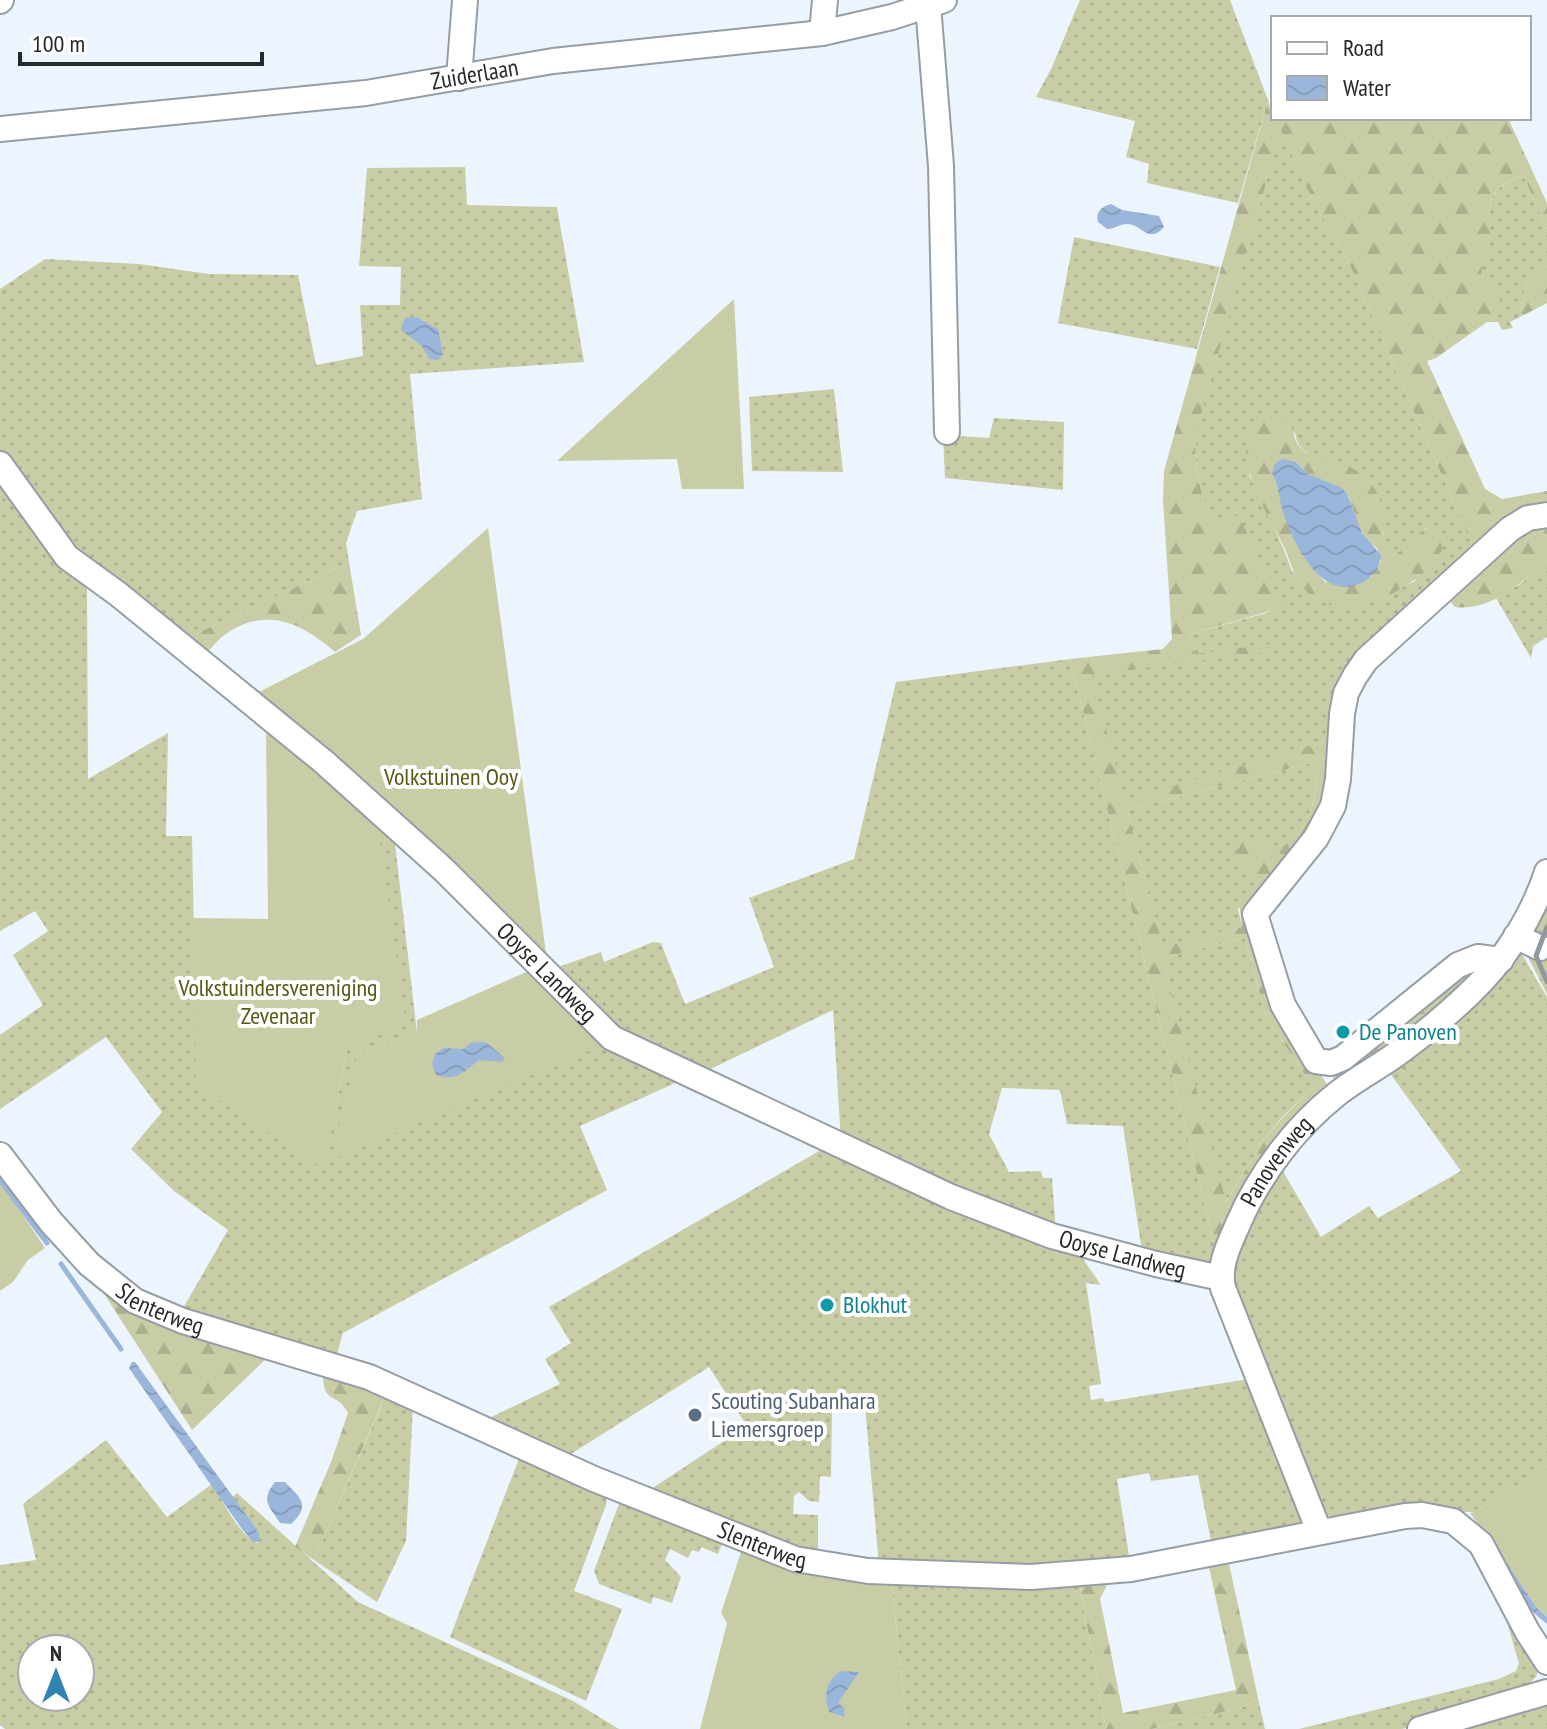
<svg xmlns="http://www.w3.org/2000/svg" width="1547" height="1729" viewBox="0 0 1547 1729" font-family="'PT Sans Narrow',sans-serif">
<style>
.grass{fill:url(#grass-dots);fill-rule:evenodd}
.forest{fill:url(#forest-firs);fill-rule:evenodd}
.garden{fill:#c8cda5}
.water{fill:url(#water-waves)}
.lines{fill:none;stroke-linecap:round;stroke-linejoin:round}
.stream{stroke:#9bb6db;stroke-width:5}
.minor-casing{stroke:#959da5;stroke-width:28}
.minor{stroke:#fff;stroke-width:24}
.rail{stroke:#92999e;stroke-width:5}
.culture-dot{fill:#0f9aa8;stroke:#fff;stroke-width:3}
.service-dot{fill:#5c6f8a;stroke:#fff;stroke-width:3}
.labels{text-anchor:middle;stroke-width:8;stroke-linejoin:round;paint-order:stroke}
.street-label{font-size:24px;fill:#26292c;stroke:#fff}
.park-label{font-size:24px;fill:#555912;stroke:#fff}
.culture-label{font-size:24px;fill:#0d838f;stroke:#fff;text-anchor:start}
.service-label{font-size:24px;fill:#4e5e75;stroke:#fff;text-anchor:start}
</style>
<defs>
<pattern id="grass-dots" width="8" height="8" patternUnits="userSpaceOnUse" patternTransform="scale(2)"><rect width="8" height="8" fill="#c8cda5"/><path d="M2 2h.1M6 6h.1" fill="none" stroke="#acb08e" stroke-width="1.8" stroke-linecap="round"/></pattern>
<pattern id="forest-firs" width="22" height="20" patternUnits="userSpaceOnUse" patternTransform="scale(2)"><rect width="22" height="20" fill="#c8cda5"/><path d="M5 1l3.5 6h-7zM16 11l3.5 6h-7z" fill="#acb08e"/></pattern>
<pattern id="water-waves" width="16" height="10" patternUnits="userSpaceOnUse" patternTransform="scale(2)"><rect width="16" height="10" fill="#9bb6db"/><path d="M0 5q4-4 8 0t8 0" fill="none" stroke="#859cbc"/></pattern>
</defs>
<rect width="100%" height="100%" fill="#ecf5fd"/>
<!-- grass -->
<g class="grass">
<path d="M1080 0H1230L1268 100 1238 203 1147 183 1149 164 1126 157 1135 121 1036 97 1052 67Z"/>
<path d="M1281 129 1312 199 1351 268 1474 549 1383 640 1337 738 1125 801 1091 674 1281 649 1278 644 1193 655 1190 634 1270 612 1220 519C1197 507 1196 459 1195 435ZM1295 432C1297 460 1332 460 1354 469L1384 533 1383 542 1387 553 1395 555C1407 548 1415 536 1427 528L1415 581 1370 603 1292 572C1281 538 1263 507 1249 474Z"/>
<path d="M465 167 467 205 557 207 584 362 410 374 422 499 357 511 346 543 349 562 176 643 94 576 0 453V289L45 259 139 264 209 274 298 275 316 365 363 356 360 305H400L401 267 359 266 367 168Z"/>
<path d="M1523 175 1547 229V266L1527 279 1520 317 1510 322 1513 328 1502 330 1498 322H1493L1500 308C1495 298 1485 286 1482 275 1479 263 1486 256 1488 245 1496 207 1475 195 1523 175Z"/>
<path d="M1074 237 1220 267 1197 349 1058 323Z"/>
<path d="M834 389 843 472 752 471 749 397Z"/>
<path d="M994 418 1064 422 1063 490 945 478 943 435 989 438Z"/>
<path d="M0 470 172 652 87 587 88 779 168 733 166 836H192L197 1085 324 1169 347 1050 377 820 394 835 417 1033 357 1054 613 1041 684 1079 580 1126 607 1190 343 1333 337 1354 182 1310 228 1230 174 1191 131 1149 162 1112 106 1037 0 1109V1035L43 1005 13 955 48 931 35 911 0 931Z"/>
<path d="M1547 561V637L1533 646 1531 658 1496 598 1520 584Z"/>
<path d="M1070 659 1217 1255 1210 1267 1143 1258 1123 1126 1067 1124 1060 1090 1002 1088 989 1134 1009 1172 1041 1171 1043 1178H1052L1056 1233 841 1143 833 1010 698 1075 627 1041 576 1002 558 967 601 952 604 962 653 942 661 943 685 1004 774 967 749 898 854 859 896 682Z"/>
<path d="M1315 762C1315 776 1317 792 1312 806 1308 820 1294 847 1278 849 1262 851 1252 834 1238 848L1275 880 1250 905 1238 908 1242 927 1163 947 1128 813 1131 809Z"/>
<path d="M1547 891V994L1521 944Z"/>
<path d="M1245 938 1265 1015 1313 1088 1282 1117 1264 1139 1225 1203 1166 973 1164 957Z"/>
<path d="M1520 951 1547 997V1466L1475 1512 1362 1513 1334 1517 1326 1515 1317 1507 1229 1293 1231 1262 1280 1166 1321 1237 1369 1206 1378 1218 1461 1171 1389 1072Z"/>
<path d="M828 1146 1078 1252 1101 1285 1086 1283 1101 1384 1089 1386 1091 1400 1103 1398 1105 1402 1249 1379 1302 1510V1522L1298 1528 1212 1546 1198 1475 1151 1481 1149 1473 1117 1479 1130 1562 1070 1569 879 1566 865 1405H837L832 1409 831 1477 820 1476 819 1502 809 1501 799 1492 794 1496 793 1514 818 1515V1557L645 1493 747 1426 709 1367 563 1459 479 1423 560 1384 545 1359 571 1343 549 1307Z"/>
<path d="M355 1378 413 1406 406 1541 377 1602 314 1560 383 1402Z"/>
<path d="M106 1440 167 1517 212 1484C224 1502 237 1533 257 1543L259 1542 255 1527 231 1498 237 1493 358 1602 573 1701 619 1729H5L0 1725V1565L36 1560 23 1504ZM32 1649H80V1697H32Z"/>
<path d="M520 1456 607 1495 606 1505 574 1591 622 1609 586 1701 450 1637Z"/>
<path d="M620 1501 721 1540 722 1544 718 1554 701 1547 699 1552 692 1550 688 1558 670 1549 665 1560 681 1577 672 1603 653 1597 651 1604 599 1584 594 1571Z"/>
<path d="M1415 1520 1467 1536 1540 1664 1536 1677 1521 1691 1439 1720 1402 1729H1299L1499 1679 1516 1671 1519 1663C1509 1630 1490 1550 1457 1534 1445 1527 1428 1524 1415 1520Z"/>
<path d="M891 1577 1079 1582 1106 1729H907Z"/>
<path d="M1547 1695V1729H1431Z"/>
<path d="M1258 1698 1265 1729H1152L1243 1707Z"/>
</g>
<!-- forest -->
<g class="forest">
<path d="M1268 100 1273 118 1277 121 1303 118H1508L1547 203V229L1523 175C1473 195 1497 209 1488 246 1485 258 1481 263 1482 277L1498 289 1501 308 1493 322H1487L1436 358 1427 361 1485 489 1502 499 1547 491V507L1474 549 1351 268 1312 199 1281 130 1195 436C1196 459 1197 507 1220 519L1238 515 1284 607 1190 634 1194 654 1278 643 1282 650 1092 675 1125 800 1337 738 1328 803 1275 880C1260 878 1248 875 1235 865L1234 854 1242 843 1259 841C1283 862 1304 829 1312 807 1317 793 1315 777 1315 762L1131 809 1128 813 1163 946 1242 927 1239 902H1247L1250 905 1281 1014 1330 1089 1217 1255 1070 659 1163 649 1172 639 1163 499 1164 471ZM1245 938 1265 1015 1313 1088 1282 1118 1264 1139 1226 1202 1166 973 1165 957Z"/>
<path d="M1547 266V303L1520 317 1527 279Z"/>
<path d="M1272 414C1301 420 1287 435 1302 449 1310 457 1321 457 1331 460 1353 466 1370 476 1379 497 1387 516 1380 535 1387 553L1395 555C1409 547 1416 528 1434 528 1448 542 1442 558 1428 569 1396 597 1339 627 1304 589 1292 576 1291 560 1283 545 1266 511 1216 434 1272 414ZM1296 462 1308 474 1347 493C1356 512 1358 537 1377 548L1381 562 1371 577 1325 582C1300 553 1284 520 1278 482Z"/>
<path d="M1547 521V561C1522 582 1490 612 1455 607L1447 598 1506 540Z"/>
<path d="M349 562 361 635 335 652C302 623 267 606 226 634 216 640 208 653 200 662L176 643Z"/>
<path d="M1467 965 1478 976 1443 1006 1337 1083 1329 1071Z"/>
<path d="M101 1289C144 1328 215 1338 271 1354L192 1430Z"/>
<path d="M323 1372 355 1378 383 1401 314 1560 295 1547 331 1462 348 1413C337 1391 322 1406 323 1372Z"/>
<path d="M1228 1559 1258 1698 1243 1707 1152 1729H1106L1079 1582 1110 1579 1100 1599 1123 1713 1236 1690 1208 1563Z"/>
</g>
<!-- garden -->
<g class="garden">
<path d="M734 299 744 489H682L677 459 557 461Z"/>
<path d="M488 528 546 953 249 697 363 639Z"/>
<path d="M266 730 377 820 406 1024 347 1050 324 1170 196 1085 193 918 268 919Z"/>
<path d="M531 970 613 1041 330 1161 357 1054 417 1033V1020Z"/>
<path d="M0 1181 45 1248 28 1260 13 1282 0 1291Z"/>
<path d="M1547 1466V1617L1536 1607 1495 1544 1490 1541 1470 1513 1475 1512Z"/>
<path d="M743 1546 891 1577 907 1729H700L727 1623 721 1613Z"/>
</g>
<!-- water -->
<g class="water">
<path d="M1111 204 1122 210 1159 216 1164 227C1148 245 1142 224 1127 224 1120 224 1114 229 1107 229L1098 222C1095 212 1102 206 1111 204Z"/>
<path d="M416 317 438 329 443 354 438 360 429 359 422 346 401 330 405 318Z"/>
<path d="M1282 459 1296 462 1308 474 1340 487 1347 493 1362 533 1381 555C1380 567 1375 574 1366 580 1324 609 1291 541 1282 508 1278 495 1279 484 1272 473L1275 464Z"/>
<path d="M481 1042 487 1043 505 1058 502 1062 479 1060C464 1072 455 1082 436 1075L432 1064 435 1054 444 1048 464 1049 470 1043Z"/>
<path d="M132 1362H135L255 1527 259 1534V1542H253L242 1529 135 1377 129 1368Z"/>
<path d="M275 1482H285C301 1498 311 1506 291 1524L280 1523C269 1505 260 1501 275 1482Z"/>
<path d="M1493 1541 1536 1607 1547 1617V1624C1520 1605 1507 1570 1493 1541Z"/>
<path d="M841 1671 859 1672 838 1703 844 1708 845 1717 829 1712C824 1695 825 1681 841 1671Z"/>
</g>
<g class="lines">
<!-- stream -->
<g class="stream">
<path d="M0 1180 47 1243"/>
<path d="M61 1264 121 1349"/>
</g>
<!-- minor casing -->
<g class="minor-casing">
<g id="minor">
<path d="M0 1 1 0"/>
<path d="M928 5 941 166 947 432"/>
<path d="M822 33 825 0"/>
<path d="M459 78 465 0"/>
<path id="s1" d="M0 129 366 93 553 61 822 33 892 17 944 0"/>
<path id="s2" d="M0 464 67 557 118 594 324 762 444 870 612 1038 951 1197 1052 1236 1156 1264 1221 1278"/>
<path d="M1516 936 1540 948"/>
<path d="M1501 960 1478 957 1458 965 1343 1058 1331 1063 1316 1061 1283 1005 1255 914 1316 838 1333 806 1338 779 1342 714 1346 693 1355 676 1366 660 1510 529 1528 518 1547 515"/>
<path id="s3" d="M0 1155 51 1222 89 1264 135 1301 183 1321 369 1377 594 1479 795 1559 868 1571 1031 1577 1131 1569 1405 1516 1422 1515 1453 1521 1481 1544 1527 1631 1547 1662"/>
<path id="s4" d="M1319 1531 1223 1288C1218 1265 1229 1245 1238 1224 1259 1175 1295 1127 1337 1094 1356 1079 1379 1067 1398 1053 1423 1035 1447 1015 1469 994 1504 961 1532 918 1547 872"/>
<path d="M1420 1729 1547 1692"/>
</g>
</g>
<!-- minor -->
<use href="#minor" class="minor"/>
<!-- rail -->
<path class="rail" d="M1547 927 1536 956 1547 982"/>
</g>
<!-- markers -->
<g class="culture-dot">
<circle cx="1343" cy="1032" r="8"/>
<circle cx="827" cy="1305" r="8"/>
</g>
<circle class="service-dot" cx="695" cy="1415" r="8"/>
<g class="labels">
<!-- street labels -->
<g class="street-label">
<text dy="8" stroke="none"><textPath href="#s1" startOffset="478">Zuiderlaan</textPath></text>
<text dy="8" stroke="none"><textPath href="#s2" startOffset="750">Ooyse Landweg</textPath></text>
<text dy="8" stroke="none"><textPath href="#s4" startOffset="402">Panovenweg</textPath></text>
<text dy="8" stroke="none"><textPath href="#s2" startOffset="1398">Ooyse Landweg</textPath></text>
<text dy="8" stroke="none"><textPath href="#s3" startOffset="226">Slenterweg</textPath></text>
<text dy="8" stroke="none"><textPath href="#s3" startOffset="874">Slenterweg</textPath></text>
</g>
<!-- park labels -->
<g class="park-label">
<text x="451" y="785">Volkstuinen Ooy</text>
<text x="278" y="996">Volkstuindersvereniging<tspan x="278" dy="28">Zevenaar</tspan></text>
</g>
<!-- culture labels -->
<g class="culture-label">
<text x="1359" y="1040">De Panoven</text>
<text x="843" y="1313">Blokhut</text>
</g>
<!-- service labels -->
<g class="service-label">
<text x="711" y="1409">Scouting Subanhara<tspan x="711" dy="28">Liemersgroep</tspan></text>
</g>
</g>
<!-- legend -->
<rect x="1271" y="16" width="260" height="104" fill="#ffffff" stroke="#a8a9ab" stroke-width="2"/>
<rect x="1287" y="42" width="40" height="12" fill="#ffffff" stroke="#a8a9ab" stroke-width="2"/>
<text x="1343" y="56" font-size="24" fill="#26292c">Road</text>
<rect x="1287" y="76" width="40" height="24" fill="url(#water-waves)" stroke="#a8a9ab" stroke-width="2"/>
<text x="1343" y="96" font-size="24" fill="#26292c">Water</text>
<!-- north arrow -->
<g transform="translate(56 1673)"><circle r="38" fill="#ffffff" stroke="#a8a9ab" stroke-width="2"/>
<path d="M0-6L14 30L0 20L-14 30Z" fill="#3084b4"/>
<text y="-12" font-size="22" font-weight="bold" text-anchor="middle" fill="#26292c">N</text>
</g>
<!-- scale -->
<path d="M20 52v12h242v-12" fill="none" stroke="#26292c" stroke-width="4"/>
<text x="32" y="52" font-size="24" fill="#26292c" stroke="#ffffff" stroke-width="6" paint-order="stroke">100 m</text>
</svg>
